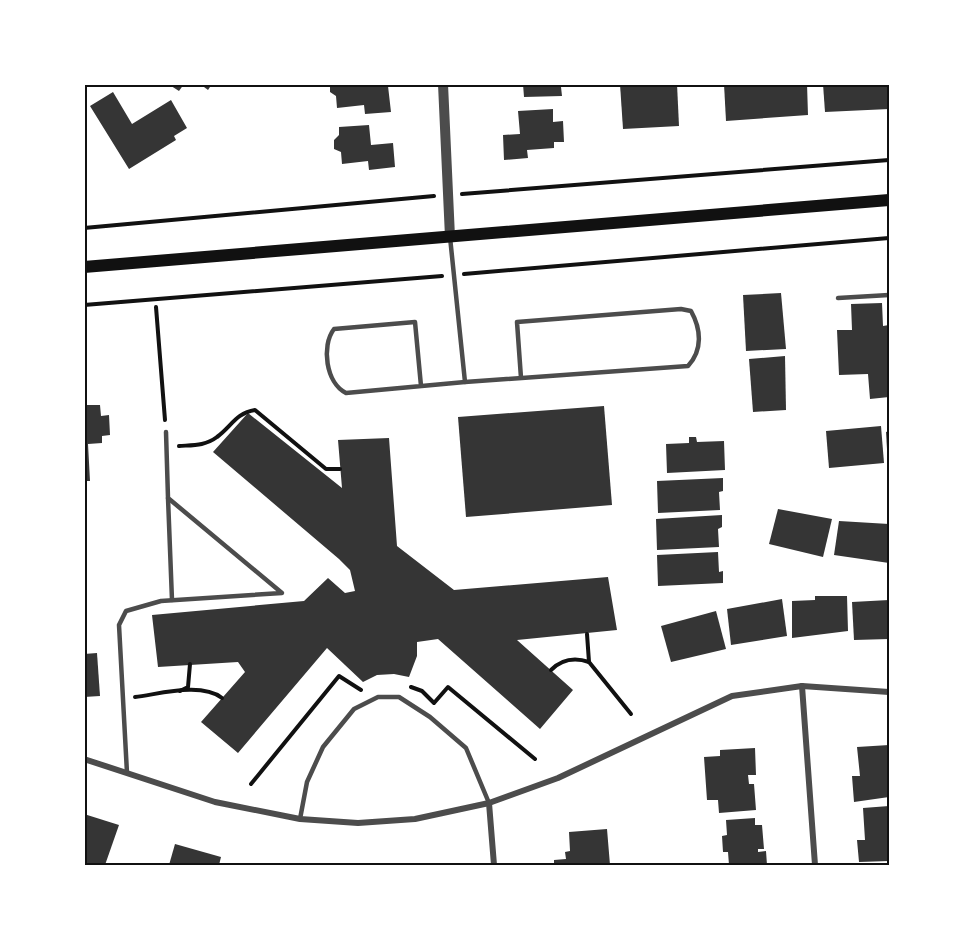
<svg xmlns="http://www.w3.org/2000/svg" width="973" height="949" viewBox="0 0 973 949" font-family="Jost,sans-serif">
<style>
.building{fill:#353535}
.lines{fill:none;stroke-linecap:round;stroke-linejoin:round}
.path{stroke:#111;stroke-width:4}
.service{stroke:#4c4c4c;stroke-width:4.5}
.minor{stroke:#4c4c4c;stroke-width:6}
.tertiary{stroke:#4c4c4c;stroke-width:10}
.secondary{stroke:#111;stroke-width:12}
.neatline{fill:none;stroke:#111;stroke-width:2}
</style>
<rect width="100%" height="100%" fill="#fff"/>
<!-- building -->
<g class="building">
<path d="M168 84H184L179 91Z"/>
<path d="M200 84H212L208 90Z"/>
<path d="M330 84 388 86 391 112 365 114 364 105 337 108 336 96 330 92Z"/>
<path d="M523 84H571L561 87 562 96 524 97Z"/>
<path d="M620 84H677L679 126 623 129Z"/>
<path d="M724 84H807L808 115 726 121Z"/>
<path d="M823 84H889V109L825 112Z"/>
<path d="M113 92 132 124 171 100 187 128 174 136 176 140 129 169 90 106Z"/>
<path d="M553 109V122L563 121 564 142H554V148L527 150 528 158 504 160 503 135 520 134 518 111Z"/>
<path d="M369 125 371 145 393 143 395 167 369 170 368 161 342 164 341 152 334 149V140L339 135V127Z"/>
<path d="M781 293 786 349 746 351 743 295Z"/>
<path d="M882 303 883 326 889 325V397L870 399 868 374 839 375 837 330H852L851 304Z"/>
<path d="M785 356 786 410 753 412 749 359Z"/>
<path d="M84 405H100L101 416 109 415 110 435 102 436V443L88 444 90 481H84Z"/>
<path d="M604 406 612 505 466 517 458 417Z"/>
<path d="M248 413 342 488 338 440 389 438 397 546 454 590 608 577 617 630 517 640 573 690 540 729 438 639 417 642V656L409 677 394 674 377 675 363 682 327 648 238 753 201 722 245 672 238 662 158 667 152 615 304 601 328 578 345 593 355 591 350 570 339 559 213 452Z"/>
<path d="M881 426 884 463 829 468 826 431Z"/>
<path d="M889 431V449H887L886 432Z"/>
<path d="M689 437H696L697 442 724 441 725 470 667 473 666 444 689 443Z"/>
<path d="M723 478V491L719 492 720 510 658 513 657 481Z"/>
<path d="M778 509 832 519 823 557 769 544Z"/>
<path d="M722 515V527L718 529 719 547 657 550 656 519Z"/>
<path d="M839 521 889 524V563L834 555Z"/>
<path d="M718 552 719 572 723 571V583L658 586 657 555Z"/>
<path d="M815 596H847L848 631 792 638V601L815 600Z"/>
<path d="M782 599 787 636 731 645 727 609Z"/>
<path d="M889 600V639L854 640 852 602Z"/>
<path d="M716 611 726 649 671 662 661 626Z"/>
<path d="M97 653 100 696 84 697V654Z"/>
<path d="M889 745V797L854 802 852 776H860L857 747Z"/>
<path d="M755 748 756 775H748L749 784H754L756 810 719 813 718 800H707L704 757 720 756V750Z"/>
<path d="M889 806V861L859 862 857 840H865L863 808Z"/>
<path d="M84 814 119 825 105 865H84Z"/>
<path d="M755 818V825H762L764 849H758V852L766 851 767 865H729L728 852H723L722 836 727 835 726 820Z"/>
<path d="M607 829 610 865H554V860L566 859 565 852 570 851 569 832Z"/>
<path d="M175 844 221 857 219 865H169Z"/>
</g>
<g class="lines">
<!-- path -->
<g class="path">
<path d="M462 194 889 160"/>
<path d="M84 228 434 196"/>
<path d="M464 274 889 238"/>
<path d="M84 305 442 276"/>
<path d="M156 307 165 420"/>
<path d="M179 446C193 445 205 446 217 437 231 427 236 413 255 410L326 469H340"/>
<path d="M587 634 589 662"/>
<path d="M551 670C562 659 574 657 589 662L631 714"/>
<path d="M411 687 422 691 434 703 448 687 535 759"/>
<path d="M180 691 188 687 190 664"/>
<path d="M135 697C160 694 201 682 222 698"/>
<path d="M251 784 339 676 361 690"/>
</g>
<!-- service -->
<g class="service">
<path d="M450 237 465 382 688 366C703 350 701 329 691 311L681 309 517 322 521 378"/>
<path d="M838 298 889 295"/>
<path d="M421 386 415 322 334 329C321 346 326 383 346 393L465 382"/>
<path d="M168 498 172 600"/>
<path d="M127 773 119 625 126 611 161 601 282 593 168 498 166 432"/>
<path d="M300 819 307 782 323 747 354 709 378 697H399L430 717 466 748 489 803"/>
</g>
<!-- minor -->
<g class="minor">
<path d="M802 686 815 865"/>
<path d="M84 759 215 802 300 819 358 823 415 819 489 803 558 778 732 696 802 686 889 692"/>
<path d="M489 803 494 865"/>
</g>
<!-- tertiary -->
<path class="tertiary" d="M443 84 450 237"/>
<!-- secondary -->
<path class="secondary" d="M84 267 889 200"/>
</g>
<!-- border -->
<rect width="973" height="949" fill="none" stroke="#ffffff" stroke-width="171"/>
<rect x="86" y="86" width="802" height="778" class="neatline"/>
</svg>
